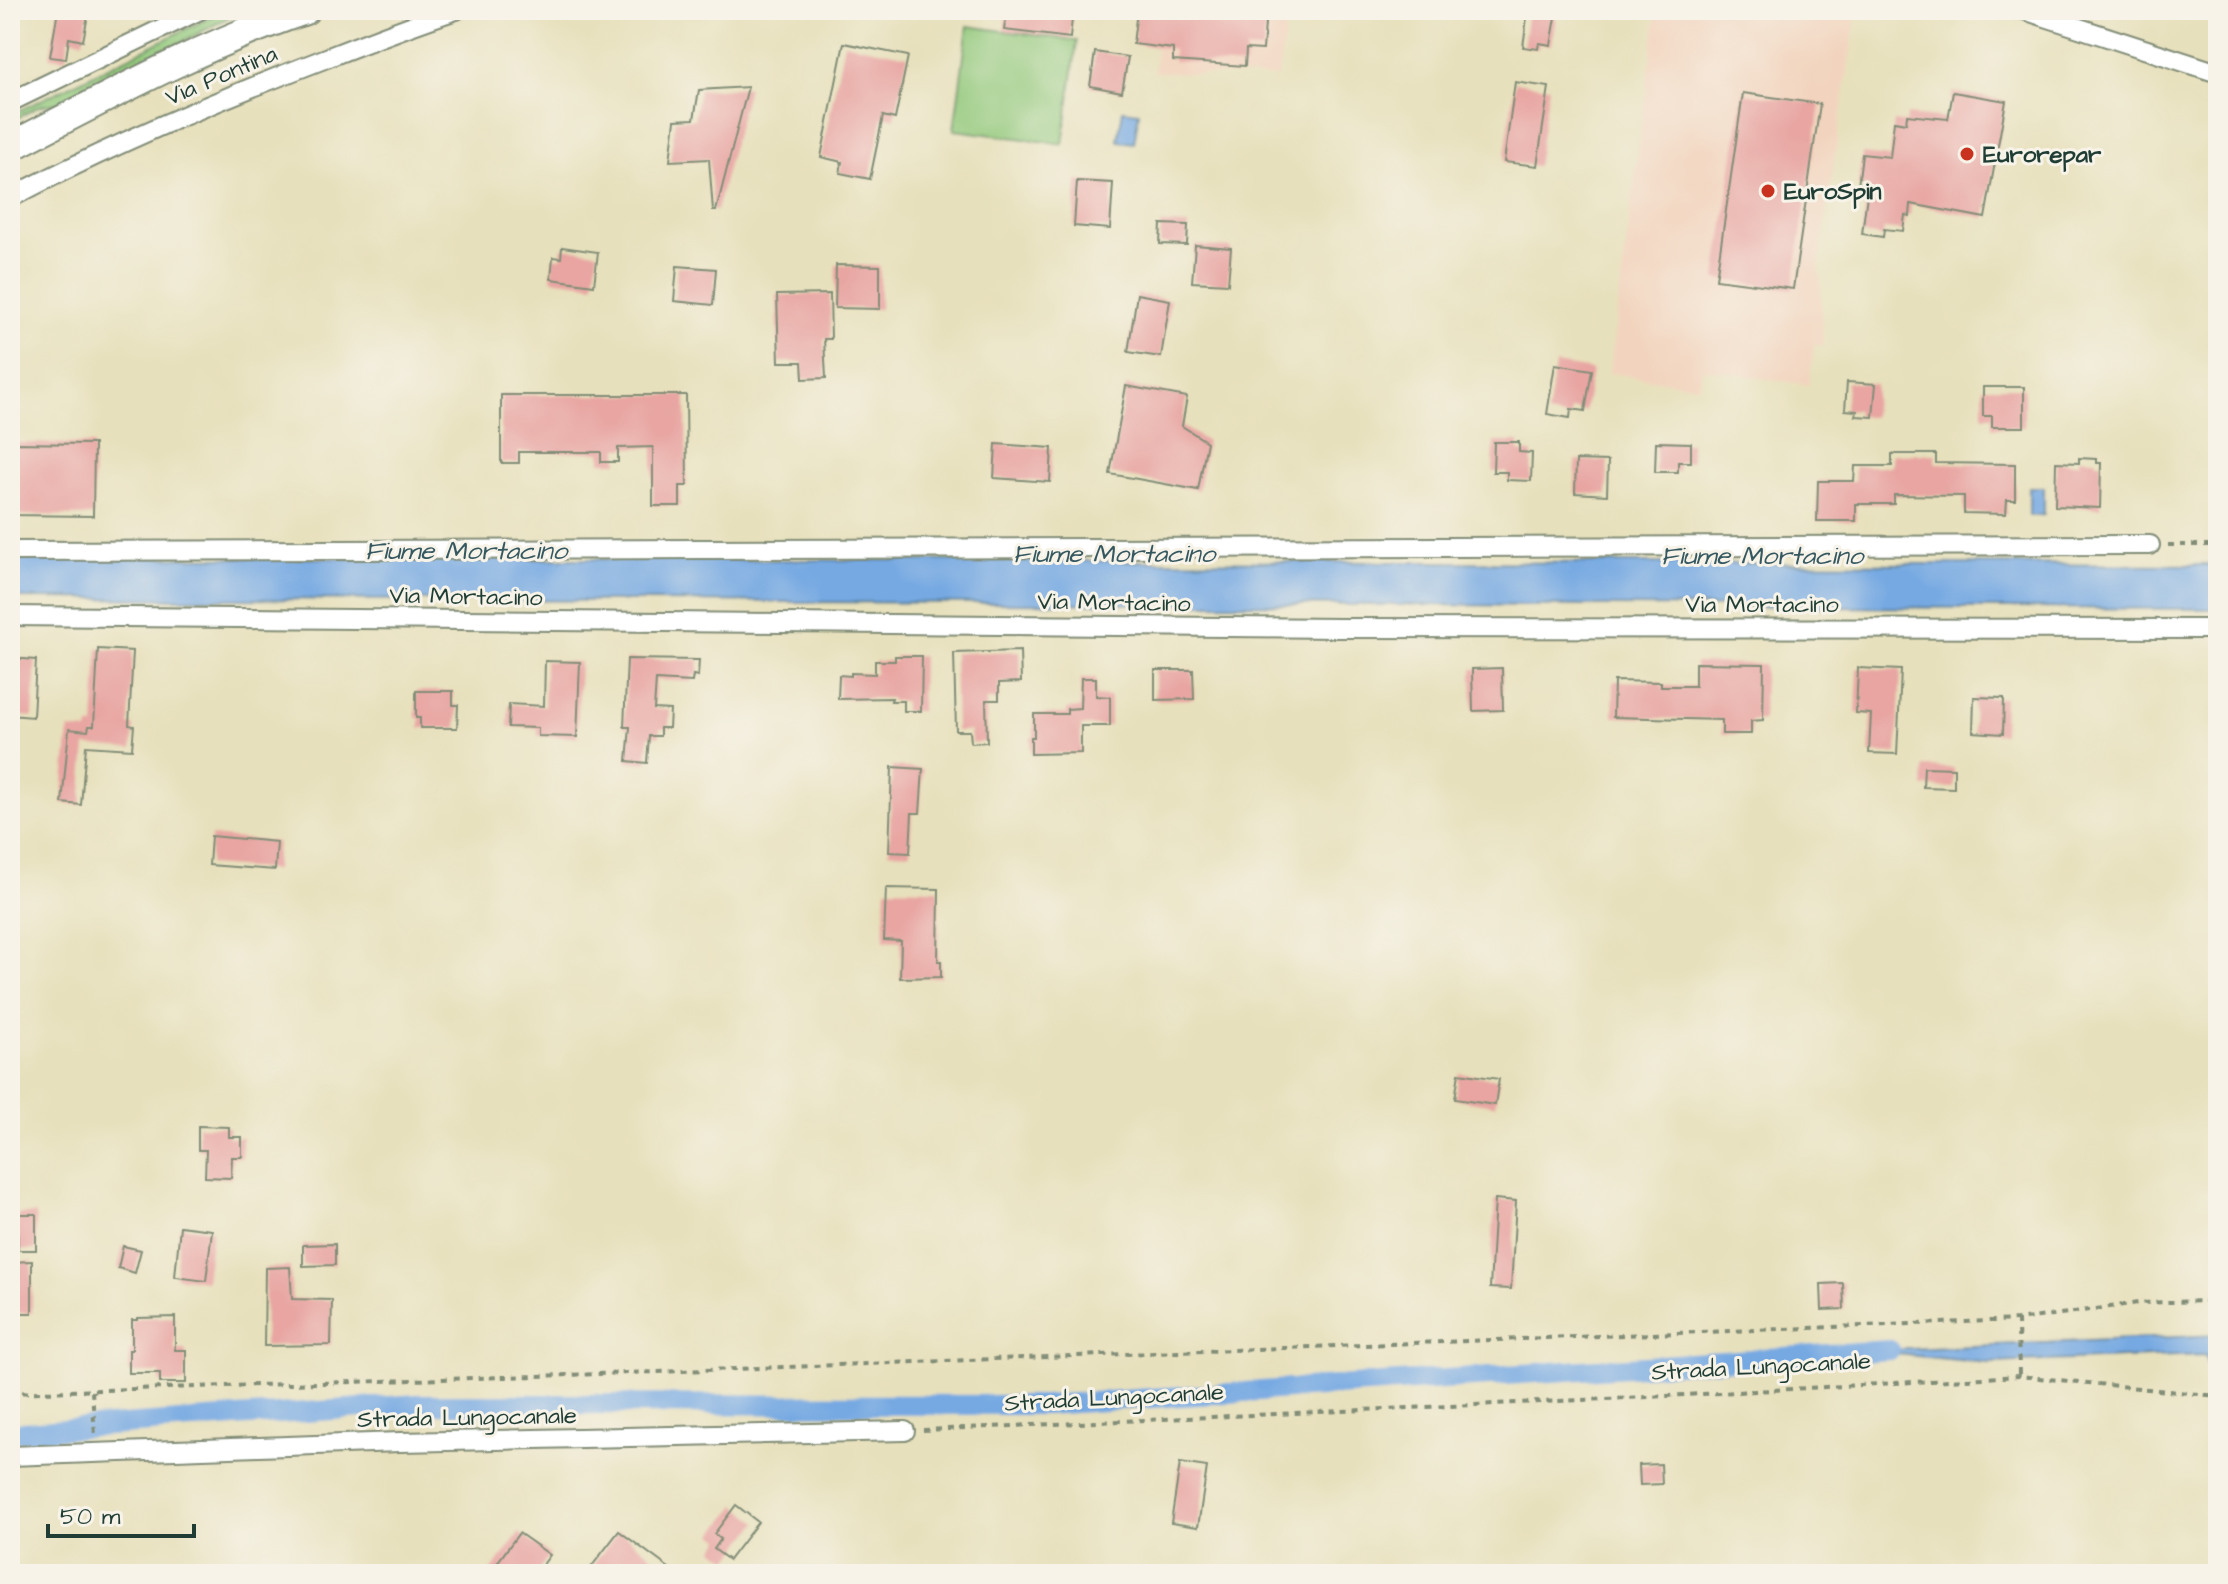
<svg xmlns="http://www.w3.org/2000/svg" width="2228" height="1584" viewBox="0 0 2228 1584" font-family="'Architects Daughter',sans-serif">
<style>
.built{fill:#f2d4be}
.green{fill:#90c779;stroke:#588256;stroke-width:2}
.water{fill:#76a9e2;stroke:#4a738b;stroke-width:2}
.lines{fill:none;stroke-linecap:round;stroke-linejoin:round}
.canal{stroke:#76a9e2;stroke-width:20}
.building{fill:#e8a5a2}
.street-casing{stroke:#838e78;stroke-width:22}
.primary-casing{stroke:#838e78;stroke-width:32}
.path{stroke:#838e78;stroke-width:4;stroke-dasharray:6 6;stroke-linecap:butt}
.street{stroke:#fff;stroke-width:18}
.primary{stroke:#fff;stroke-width:28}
.poi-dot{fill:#c8321e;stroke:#f7f3e8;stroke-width:3}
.labels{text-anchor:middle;stroke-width:6;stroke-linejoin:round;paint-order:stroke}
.street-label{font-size:24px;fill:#1f3d34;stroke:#f7f3e8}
.poi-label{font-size:24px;font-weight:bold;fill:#1f3d34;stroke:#f7f3e8;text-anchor:start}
.water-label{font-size:26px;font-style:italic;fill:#355860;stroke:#f7f3e8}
</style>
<rect width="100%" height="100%" fill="#f7f3e8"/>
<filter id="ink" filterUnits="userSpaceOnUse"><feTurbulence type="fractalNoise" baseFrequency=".0125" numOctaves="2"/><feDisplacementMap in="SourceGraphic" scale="16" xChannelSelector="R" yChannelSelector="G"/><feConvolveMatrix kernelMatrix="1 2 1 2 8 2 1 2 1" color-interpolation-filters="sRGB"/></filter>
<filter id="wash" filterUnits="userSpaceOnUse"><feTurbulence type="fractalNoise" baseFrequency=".006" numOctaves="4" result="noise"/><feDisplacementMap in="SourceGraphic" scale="32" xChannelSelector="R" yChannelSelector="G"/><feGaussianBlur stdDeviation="1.8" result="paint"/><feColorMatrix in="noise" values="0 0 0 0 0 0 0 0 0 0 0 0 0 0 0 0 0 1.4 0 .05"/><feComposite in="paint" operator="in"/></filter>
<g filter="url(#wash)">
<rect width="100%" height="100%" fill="#e7e0bc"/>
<!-- built -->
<g class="built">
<path d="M1159 10H1288L1278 77 1154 72Z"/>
<path d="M1657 10H1857L1819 259 1823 345H1814L1809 385 1702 369 1699 386 1609 373Z"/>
</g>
<!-- green -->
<g class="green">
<path d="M225 10H242L74 100 39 106 10 122V115Z"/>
<path d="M968 26 1077 41 1063 144 954 130Z"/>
</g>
<!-- water -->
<g class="water">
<path d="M1123 110 1139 112 1134 143 1118 141Z"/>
<path d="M2029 487H2044V515L2029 516Z"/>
<path d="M10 557 2218 565V609L10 598Z"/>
<path d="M2218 1335V1367H2208L2205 1355 1989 1363 1865 1351Z"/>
</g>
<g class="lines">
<!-- canal -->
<path class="canal" d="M10 1433 418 1404 1045 1405 1890 1350"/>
</g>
<g id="blocks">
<!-- building -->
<g class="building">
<path d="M58 10H89L83 41 69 38 66 59 50 57Z"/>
<path d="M1007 10H1073L1070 38 1004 30Z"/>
<path d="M1137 10H1266L1263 50 1246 49 1245 66 1173 61V49L1133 44Z"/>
<path d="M1528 10 1557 12 1551 45 1539 43 1538 49 1523 47Z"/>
<path d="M844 43 908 56 895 119 883 116 870 179 840 173 842 162 821 157Z"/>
<path d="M1095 52 1128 57 1122 92 1090 86Z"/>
<path d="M1515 82 1549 87 1537 166 1504 162Z"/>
<path d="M748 87 716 211H713L709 159 670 161 675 120 694 119 699 90Z"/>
<path d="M1953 92 2006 101 1985 218 1911 204 1910 216 1905 215 1903 231 1884 229 1883 237 1862 234 1868 187 1858 186 1862 154 1890 157 1894 121 1906 123 1907 115 1948 119Z"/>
<path d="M1743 93 1820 104 1793 289 1716 279Z"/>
<path d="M1077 181 1113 183 1110 229 1074 226Z"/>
<path d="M1161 224 1188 225 1187 245 1160 244Z"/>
<path d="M1195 245 1231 248 1228 284 1192 282Z"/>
<path d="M562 247 598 252 594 285 551 279 553 257 561 258Z"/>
<path d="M836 265 880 266V309L835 308Z"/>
<path d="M677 266 716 269 713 305 674 301Z"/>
<path d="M830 294 831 339H824L826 378 803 379 802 362H779L777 295Z"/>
<path d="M1137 294 1170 300 1161 357 1128 352Z"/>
<path d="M1555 364 1592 370 1585 411 1571 409 1570 418 1547 414Z"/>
<path d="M1847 382 1876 384 1873 417 1856 416 1857 411 1845 410Z"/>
<path d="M1126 386 1187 397 1182 426 1207 442 1198 490 1110 474Z"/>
<path d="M1983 387H2024V427H1992V416H1983Z"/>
<path d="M501 395H686L687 486H680V506H653V447L618 448V462H601V452H519V463H501Z"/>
<path d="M1494 442H1519V452L1532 453 1531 481 1507 480V472H1493Z"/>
<path d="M1656 442 1691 443V462H1678V472H1655Z"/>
<path d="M10 443 94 444 93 516 10 515Z"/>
<path d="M996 444 1052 448 1050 482 994 478Z"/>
<path d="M1892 454H1936V463L2015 464V500H2007L2006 514 1964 513V496L1894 495V504H1856V521H1817L1818 481H1854L1855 466H1892Z"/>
<path d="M2079 458 2096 459V463H2101L2100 508 2055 506 2056 462 2079 463Z"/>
<path d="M1576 460 1608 461 1607 495 1575 493Z"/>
<path d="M98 649 133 651 129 725 134 726 132 749 86 746 81 805 62 803 69 729 88 731 89 726H94Z"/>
<path d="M1020 651 1021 682 999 683V700H986L987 742 971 743 970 731H956L954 653Z"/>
<path d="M895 656H922L921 711H904V701H891L892 698 838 699 839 675 851 676V673L875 674V661H895Z"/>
<path d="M10 658 36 660 33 717 10 715Z"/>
<path d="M627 659 699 660 698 676 693 675 692 682 656 680 654 709 670 710 669 728H660V736H649L647 763 627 761 630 727H624Z"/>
<path d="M545 661 580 662 577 737 538 736V728L508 727 509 704 544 706Z"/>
<path d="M1695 663 1764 664 1763 720 1751 721V734H1722V720L1613 717 1614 681 1661 682V686H1695Z"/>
<path d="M1502 668 1503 710 1473 711 1472 669Z"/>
<path d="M1858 668 1901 670 1897 754 1869 753 1871 714 1856 713Z"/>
<path d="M1155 670H1193L1194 699 1155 700Z"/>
<path d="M1081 678H1096V696L1110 697V726H1081V753L1031 754V737H1034V714H1067V709L1080 708Z"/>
<path d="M416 691H453V705H458L457 728H420V718H416Z"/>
<path d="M1974 697 2004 698 2003 734 1973 732Z"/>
<path d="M892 767 923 769 920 813H912L910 853 889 852Z"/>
<path d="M1924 767 1954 768V788L1923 787Z"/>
<path d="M211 836 277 842 275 870 209 865Z"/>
<path d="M886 888 939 889 938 961H941V977L900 978 901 941 884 940Z"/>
<path d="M1459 1073 1499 1079 1495 1105 1455 1099Z"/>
<path d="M198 1126 229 1127V1137H242V1157H232L231 1178 205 1177 206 1150H198Z"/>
<path d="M1495 1199 1516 1201 1511 1289 1490 1288Z"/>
<path d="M17 1214H36V1250H18Z"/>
<path d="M180 1226 212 1230 206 1281 175 1277Z"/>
<path d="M335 1244V1265L303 1266V1245Z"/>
<path d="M123 1246 141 1250 135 1273 118 1268Z"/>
<path d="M32 1261V1313H10V1262Z"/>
<path d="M290 1267 292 1299 332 1300 331 1345 264 1346 265 1268Z"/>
<path d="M1843 1283 1844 1309 1822 1310 1821 1284Z"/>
<path d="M175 1317V1350H186V1383H160V1373H129V1350H132V1320H138V1318Z"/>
<path d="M1180 1463 1207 1467 1198 1527 1171 1523Z"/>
<path d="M1661 1464 1662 1484 1640 1485 1639 1465Z"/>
<path d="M736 1505 758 1522 729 1560 714 1549 721 1539 714 1534Z"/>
<path d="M619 1531 677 1574H603L592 1566Z"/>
<path d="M519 1533 550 1555 536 1574H489Z"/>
</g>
</g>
</g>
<g filter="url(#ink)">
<use href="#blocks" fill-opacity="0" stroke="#838e78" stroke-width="2"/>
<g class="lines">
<!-- street casing -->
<g class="street-casing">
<g id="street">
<path d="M2024 10 2218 73"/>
<path d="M10 102 200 10"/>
<path d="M10 198C111 145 217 100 324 59 367 42 411 25 456 10"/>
<path d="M10 551 2150 545"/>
<path d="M10 616 1339 628 2218 629"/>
<path d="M10 1456 400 1442 905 1431"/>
</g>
</g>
<!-- primary casing -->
<g class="primary-casing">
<path id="primary" d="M10 147C107 97 202 45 305 10"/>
</g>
<!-- path -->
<g class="path">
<path d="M2168 545H2218"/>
<path d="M2018 1320 2019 1376"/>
<path d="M92 1391 95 1436"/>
<path d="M10 1393 629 1373 2018 1320 2138 1303 2205 1301 2218 1293"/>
<path d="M923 1430 1649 1397 2019 1376 2218 1396"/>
</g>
<!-- street -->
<use href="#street" class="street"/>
<!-- primary -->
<use href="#primary" class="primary"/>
</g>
</g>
<!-- markers -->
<g class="poi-dot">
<circle cx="1967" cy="154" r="8"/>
<circle cx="1768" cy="191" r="8"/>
</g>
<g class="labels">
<!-- street labels -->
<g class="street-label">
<text transform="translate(221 75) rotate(-23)" y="8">Via Pontina</text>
<text transform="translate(466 596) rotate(1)" y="8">Via Mortacino</text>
<text transform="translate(1114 602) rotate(1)" y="8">Via Mortacino</text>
<text x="1762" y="612">Via Mortacino</text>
<text transform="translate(1761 1366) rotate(-3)" y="8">Strada Lungocanale</text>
<text transform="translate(1114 1397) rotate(-3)" y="8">Strada Lungocanale</text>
<text transform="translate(467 1417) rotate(-1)" y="8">Strada Lungocanale</text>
</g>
<!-- poi labels -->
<g class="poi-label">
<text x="1983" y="162">Eurorepar</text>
<text x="1784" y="199">EuroSpin</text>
</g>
<!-- water labels -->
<g class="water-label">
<text x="466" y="559">Fiume Mortacino</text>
<text x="1114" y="562">Fiume Mortacino</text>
<text x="1762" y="564">Fiume Mortacino</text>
</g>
</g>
<!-- margin -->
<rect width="2228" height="1584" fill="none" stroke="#f7f3e8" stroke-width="40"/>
<!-- scale -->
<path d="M48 1524v12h146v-12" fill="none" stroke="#1f3d34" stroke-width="4"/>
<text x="60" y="1524" font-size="24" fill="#1f3d34" stroke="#f7f3e8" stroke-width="6" paint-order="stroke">50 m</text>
</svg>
